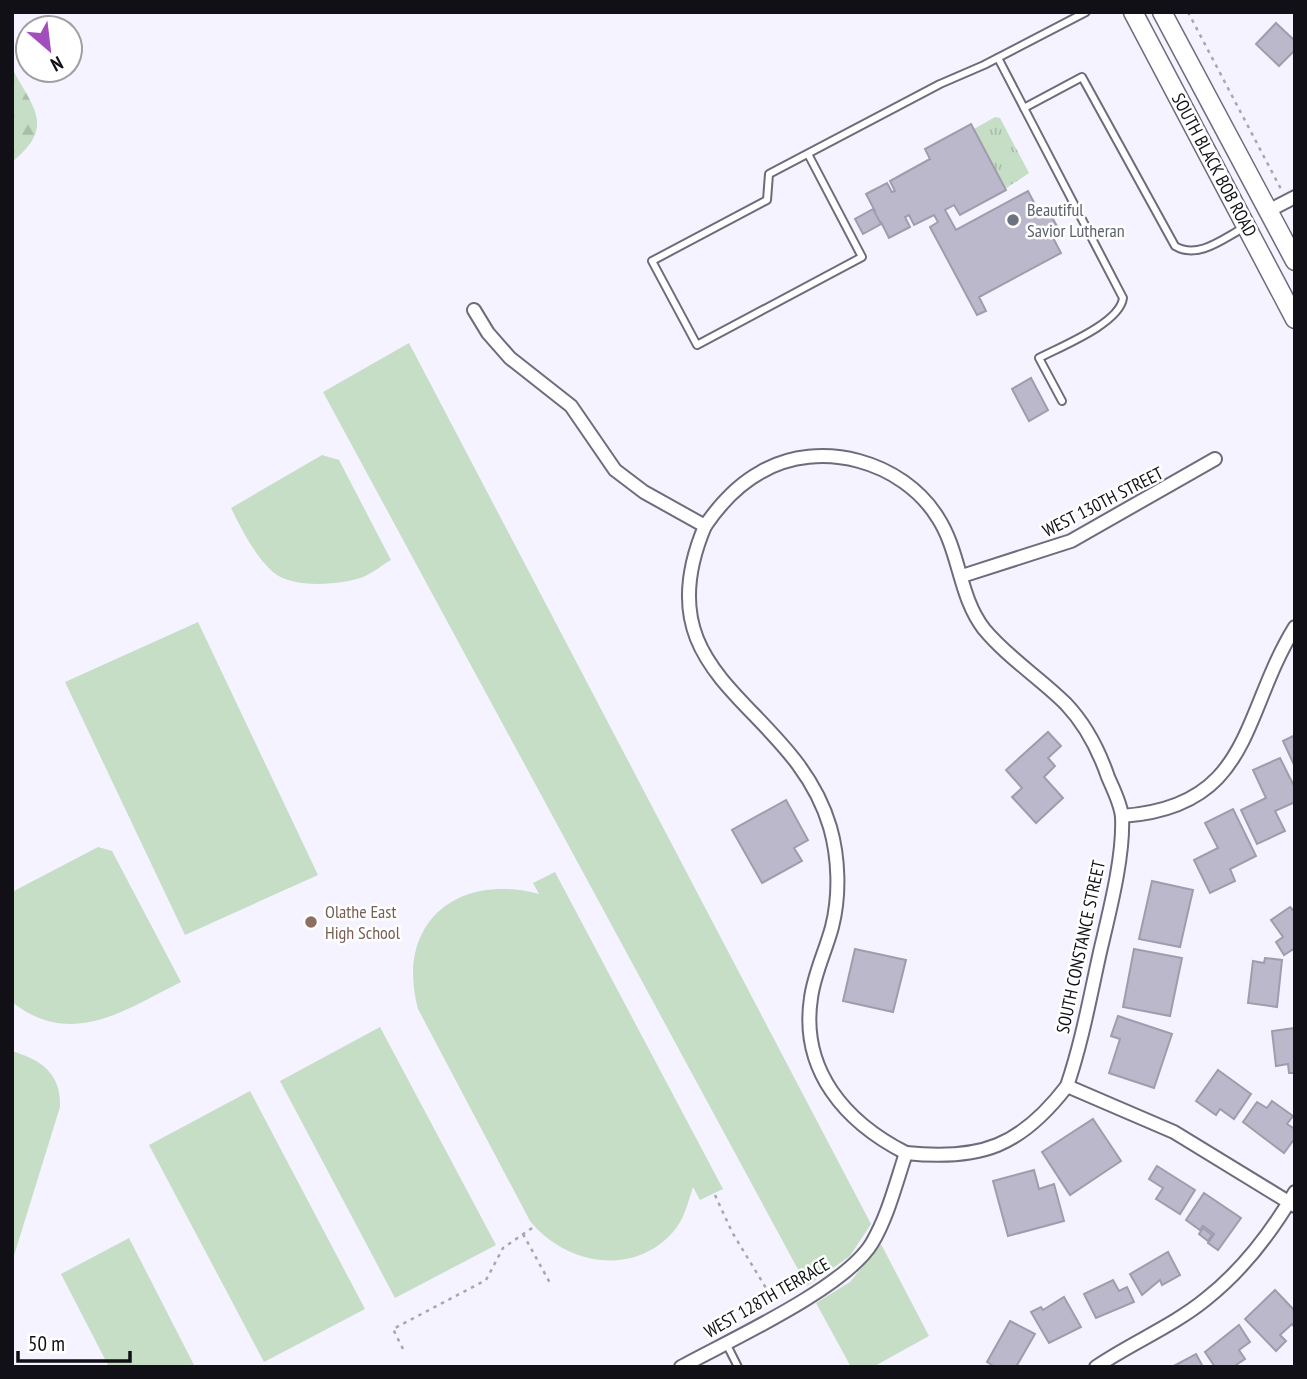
<svg xmlns="http://www.w3.org/2000/svg" width="1307" height="1379" viewBox="0 0 1307 1379" font-family="'PT Sans Narrow',sans-serif">
<style>
.grass{fill:#c6dec6}
.forest{fill:url(#forest-firs)}
.park{fill:url(#park-tufts)}
.building{fill:#bbb8cb;stroke:#9f9cae;stroke-width:2}
.lines{fill:none;stroke-linecap:round;stroke-linejoin:round}
.service-casing{stroke:#6e6b7c;stroke-width:10}
.minor-casing{stroke:#6e6b7c;stroke-width:16}
.secondary-casing{stroke:#6e6b7c;stroke-width:21}
.path{stroke:#a8a7b1;stroke-width:2.5;stroke-dasharray:3.5 5;stroke-linecap:butt}
.service{stroke:#fff;stroke-width:6}
.minor{stroke:#fff;stroke-width:12}
.secondary{stroke:#fff;stroke-width:18}
.worship-dot{fill:#6b7280;stroke:#fff;stroke-width:2.5}
.education-dot{fill:#8d6e63;stroke:#fff;stroke-width:2.5}
.labels{text-anchor:middle;stroke-width:5;stroke-linejoin:round;paint-order:stroke}
.street-label{font-size:18px;fill:#111016;stroke:#fff}
.worship-label{font-size:18px;fill:#5b616d;stroke:#fff;text-anchor:start}
.education-label{font-size:18px;fill:#785e54;stroke:#fff;text-anchor:start}
</style>
<defs>
<pattern id="forest-firs" width="22" height="20" patternUnits="userSpaceOnUse" patternTransform="scale(1.75)"><rect width="22" height="20" fill="#c6dec6"/><path d="M5 1l3.5 6h-7zM16 11l3.5 6h-7z" fill="#a9bda9"/></pattern>
<pattern id="park-tufts" width="24" height="20" patternUnits="userSpaceOnUse" patternTransform="scale(1.75)"><rect width="24" height="20" fill="#c6dec6"/><path d="M3 7l-1-3M5 7V3M7 7l1-3M15 17l-1-3M17 17v-4M19 17l1-3" fill="none" stroke="#a9bda9"/></pattern>
</defs>
<rect width="100%" height="100%" fill="#f5f3ff"/>
<!-- grass -->
<g class="grass">
<path d="M409 343 871 1224 850 1256 807 1286 323 392Z"/>
<path d="M322 455 339 460 391 560C382 565 373 573 363 577 341 585 292 589 273 572 254 555 242 530 231 508Z"/>
<path d="M198 622 318 875 185 935 65 682Z"/>
<path d="M98 847 112 851 181 982C125 1010 71 1049 12 1002V892Z"/>
<path d="M555 872 723 1189 700 1200 693 1187C688 1202 684 1220 673 1232 632 1278 565 1264 530 1221L418 1009C395 924 456 872 539 894L533 883Z"/>
<path d="M380 1027 496 1245 395 1298 280 1081Z"/>
<path d="M12 1051C42 1060 61 1074 60 1107L12 1262Z"/>
<path d="M250 1091 365 1309 264 1362 149 1145Z"/>
<path d="M129 1238 195 1367H109L61 1274Z"/>
<path d="M881 1244 929 1336 873 1367H851L816 1303 850 1282Z"/>
</g>
<!-- forest -->
<path class="forest" d="M12 68C32 107 57 126 12 162Z"/>
<!-- park -->
<path class="park" d="M995 117 1000 118 1029 173 1005 189 974 129Z"/>
<!-- building -->
<g class="building">
<path d="M1276 23 1295 41V50L1279 66 1256 44Z"/>
<path d="M971 124 1006 190 960 215 954 205 945 210 956 230 1028 191 1039 212 1047 208 1058 228 1050 232 1061 253 979 297 986 311 977 315 930 227 938 222 934 215 914 225 909 215 905 217 910 227 889 238 881 222 877 224 871 213 875 211 866 194 887 183 892 192 895 191 890 181 930 159 925 149Z"/>
<path d="M873 209 881 224 863 234 855 219Z"/>
<path d="M1031 378 1048 410 1029 421 1012 389Z"/>
<path d="M1048 732 1061 746 1048 758 1055 766 1044 777 1063 798 1036 823 1012 797 1022 788 1006 770Z"/>
<path d="M1295 735V767L1283 741Z"/>
<path d="M1280 758 1295 788V802L1275 811 1285 831 1257 844 1241 810 1266 798 1253 770Z"/>
<path d="M786 800 808 840 794 848 802 861 762 883 732 830Z"/>
<path d="M1233 809 1256 856 1230 869 1235 881 1210 893 1194 860 1218 848 1205 823Z"/>
<path d="M1152 881 1193 890 1180 947 1139 939Z"/>
<path d="M1290 907 1295 912V948L1284 955 1276 942 1283 937 1271 920Z"/>
<path d="M855 949 906 960 893 1012 843 1001Z"/>
<path d="M1134 949 1182 958 1170 1016 1123 1007Z"/>
<path d="M1265 958 1282 960 1277 1007 1248 1003 1253 961 1264 963Z"/>
<path d="M1118 1016 1172 1034 1154 1088 1109 1073 1120 1039 1111 1036Z"/>
<path d="M1295 1028V1073H1289L1288 1064 1276 1066 1272 1031Z"/>
<path d="M1218 1070 1251 1094 1234 1119 1220 1109 1216 1115 1196 1101Z"/>
<path d="M1272 1101 1293 1116 1287 1124 1295 1129V1138L1284 1153 1243 1122 1257 1102 1267 1108Z"/>
<path d="M1093 1119 1121 1161 1070 1195 1042 1152Z"/>
<path d="M1157 1166 1195 1190 1180 1214 1156 1199 1163 1188 1149 1179Z"/>
<path d="M1034 1170 1039 1189 1054 1184 1064 1221 1008 1236 993 1181Z"/>
<path d="M1204 1193 1241 1218 1218 1250 1208 1243 1214 1234 1203 1226 1200 1230 1186 1220Z"/>
<path d="M1203 1228 1212 1235 1208 1241 1199 1234Z"/>
<path d="M1168 1252 1180 1275 1162 1285 1160 1280 1142 1295 1130 1274Z"/>
<path d="M1113 1280 1119 1291 1127 1287 1134 1302 1096 1318 1084 1294Z"/>
<path d="M1275 1290 1295 1311V1328L1292 1324 1280 1335 1286 1341 1276 1351 1245 1319Z"/>
<path d="M1064 1297 1081 1327 1049 1343 1031 1312 1041 1307 1043 1310Z"/>
<path d="M1010 1321 1035 1334 1016 1367H995L987 1362Z"/>
<path d="M1239 1325 1250 1342 1239 1350 1245 1359 1233 1367H1215L1205 1352Z"/>
<path d="M1196 1354 1203 1367H1172Z"/>
</g>
<g class="lines">
<!-- service casing -->
<g class="service-casing">
<g id="service">
<path d="M998 58 1024 108"/>
<path d="M808 154 862 257 697 345 652 261 767 200 769 174 940 84 984 65 1086 12"/>
<path d="M1062 401 1039 358C1062 346 1120 323 1123 298L1024 108 1082 77 1175 246C1198 260 1224 238 1245 227"/>
<path d="M726 1343 738 1367"/>
</g>
</g>
<!-- minor casing -->
<g class="minor-casing">
<g id="minor">
<path d="M1268 211 1295 197"/>
<path d="M474 310 488 333 510 358 571 406 615 470 644 492 705 526C639 682 793 701 830 827 839 858 840 896 832 927 826 950 814 974 811 998 800 1070 845 1122 906 1153"/>
<path d="M705 526C720 504 737 485 761 472 820 438 903 461 938 518 960 552 959 597 984 629 1008 658 1040 678 1066 704 1085 724 1099 751 1108 777 1113 789 1121 804 1122 817 1124 857 1109 913 1100 952 1090 997 1082 1042 1067 1086L1174 1132 1295 1206"/>
<path d="M962 576 1071 541 1215 459"/>
<path d="M1122 816C1253 807 1241 714 1295 627"/>
<path d="M681 1367C730 1340 845 1288 872 1243 888 1216 896 1183 906 1153 981 1161 1021 1146 1067 1086"/>
<path d="M1096 1367C1131 1343 1173 1326 1206 1299 1244 1269 1271 1233 1295 1192"/>
</g>
</g>
<!-- secondary casing -->
<g class="secondary-casing">
<g id="secondary">
<path d="M1133 12 1295 319"/>
<path d="M1162 12 1295 261"/>
</g>
</g>
<!-- path -->
<g class="path">
<path d="M1188 12 1282 191"/>
<path d="M715 1195 732 1232 775 1303"/>
<path d="M523 1234 550 1283"/>
<path d="M403 1349 393 1329 486 1280 503 1248 535 1226"/>
<path d="M412 1366V1367"/>
</g>
<!-- service -->
<use href="#service" class="service"/>
<!-- minor -->
<use href="#minor" class="minor"/>
<!-- secondary -->
<use href="#secondary" class="secondary"/>
</g>
<!-- markers -->
<circle class="worship-dot" cx="1013" cy="220" r="7"/>
<circle class="education-dot" cx="311" cy="922" r="7"/>
<g class="labels">
<!-- street labels -->
<g class="street-label">
<text transform="translate(1214 165) rotate(62)" y="6">SOUTH BLACK BOB ROAD</text>
<text transform="translate(1103 502) rotate(-27)" y="6">WEST 130TH STREET</text>
<text transform="translate(1081 947) rotate(-78)" y="6">SOUTH CONSTANCE STREET</text>
<text transform="translate(767 1298) rotate(-30)" y="6">WEST 128TH TERRACE</text>
</g>
<!-- worship labels -->
<g class="worship-label">
<text x="1027" y="216">Beautiful<tspan x="1027" dy="21">Savior Lutheran</tspan></text>
</g>
<!-- education labels -->
<g class="education-label">
<text x="325" y="918">Olathe East<tspan x="325" dy="21">High School</tspan></text>
</g>
</g>
<!-- border -->
<rect width="1307" height="1379" fill="none" stroke="#111016" stroke-width="28"/>
<!-- north arrow -->
<g transform="translate(49 49) rotate(152)"><circle r="33" fill="#ffffff" stroke="#a09fa2" stroke-width="2"/>
<path d="M0-5L12 26L0 18L-12 26Z" fill="#a24ebd"/>
<text y="-10" font-size="19" font-weight="bold" text-anchor="middle" fill="#111016">N</text>
</g>
<!-- scale -->
<path d="M18 1351v10h112v-10" fill="none" stroke="#111016" stroke-width="3.5"/>
<text x="28" y="1351" font-size="21" fill="#111016" stroke="#ffffff" stroke-width="5" paint-order="stroke">50 m</text>
</svg>
